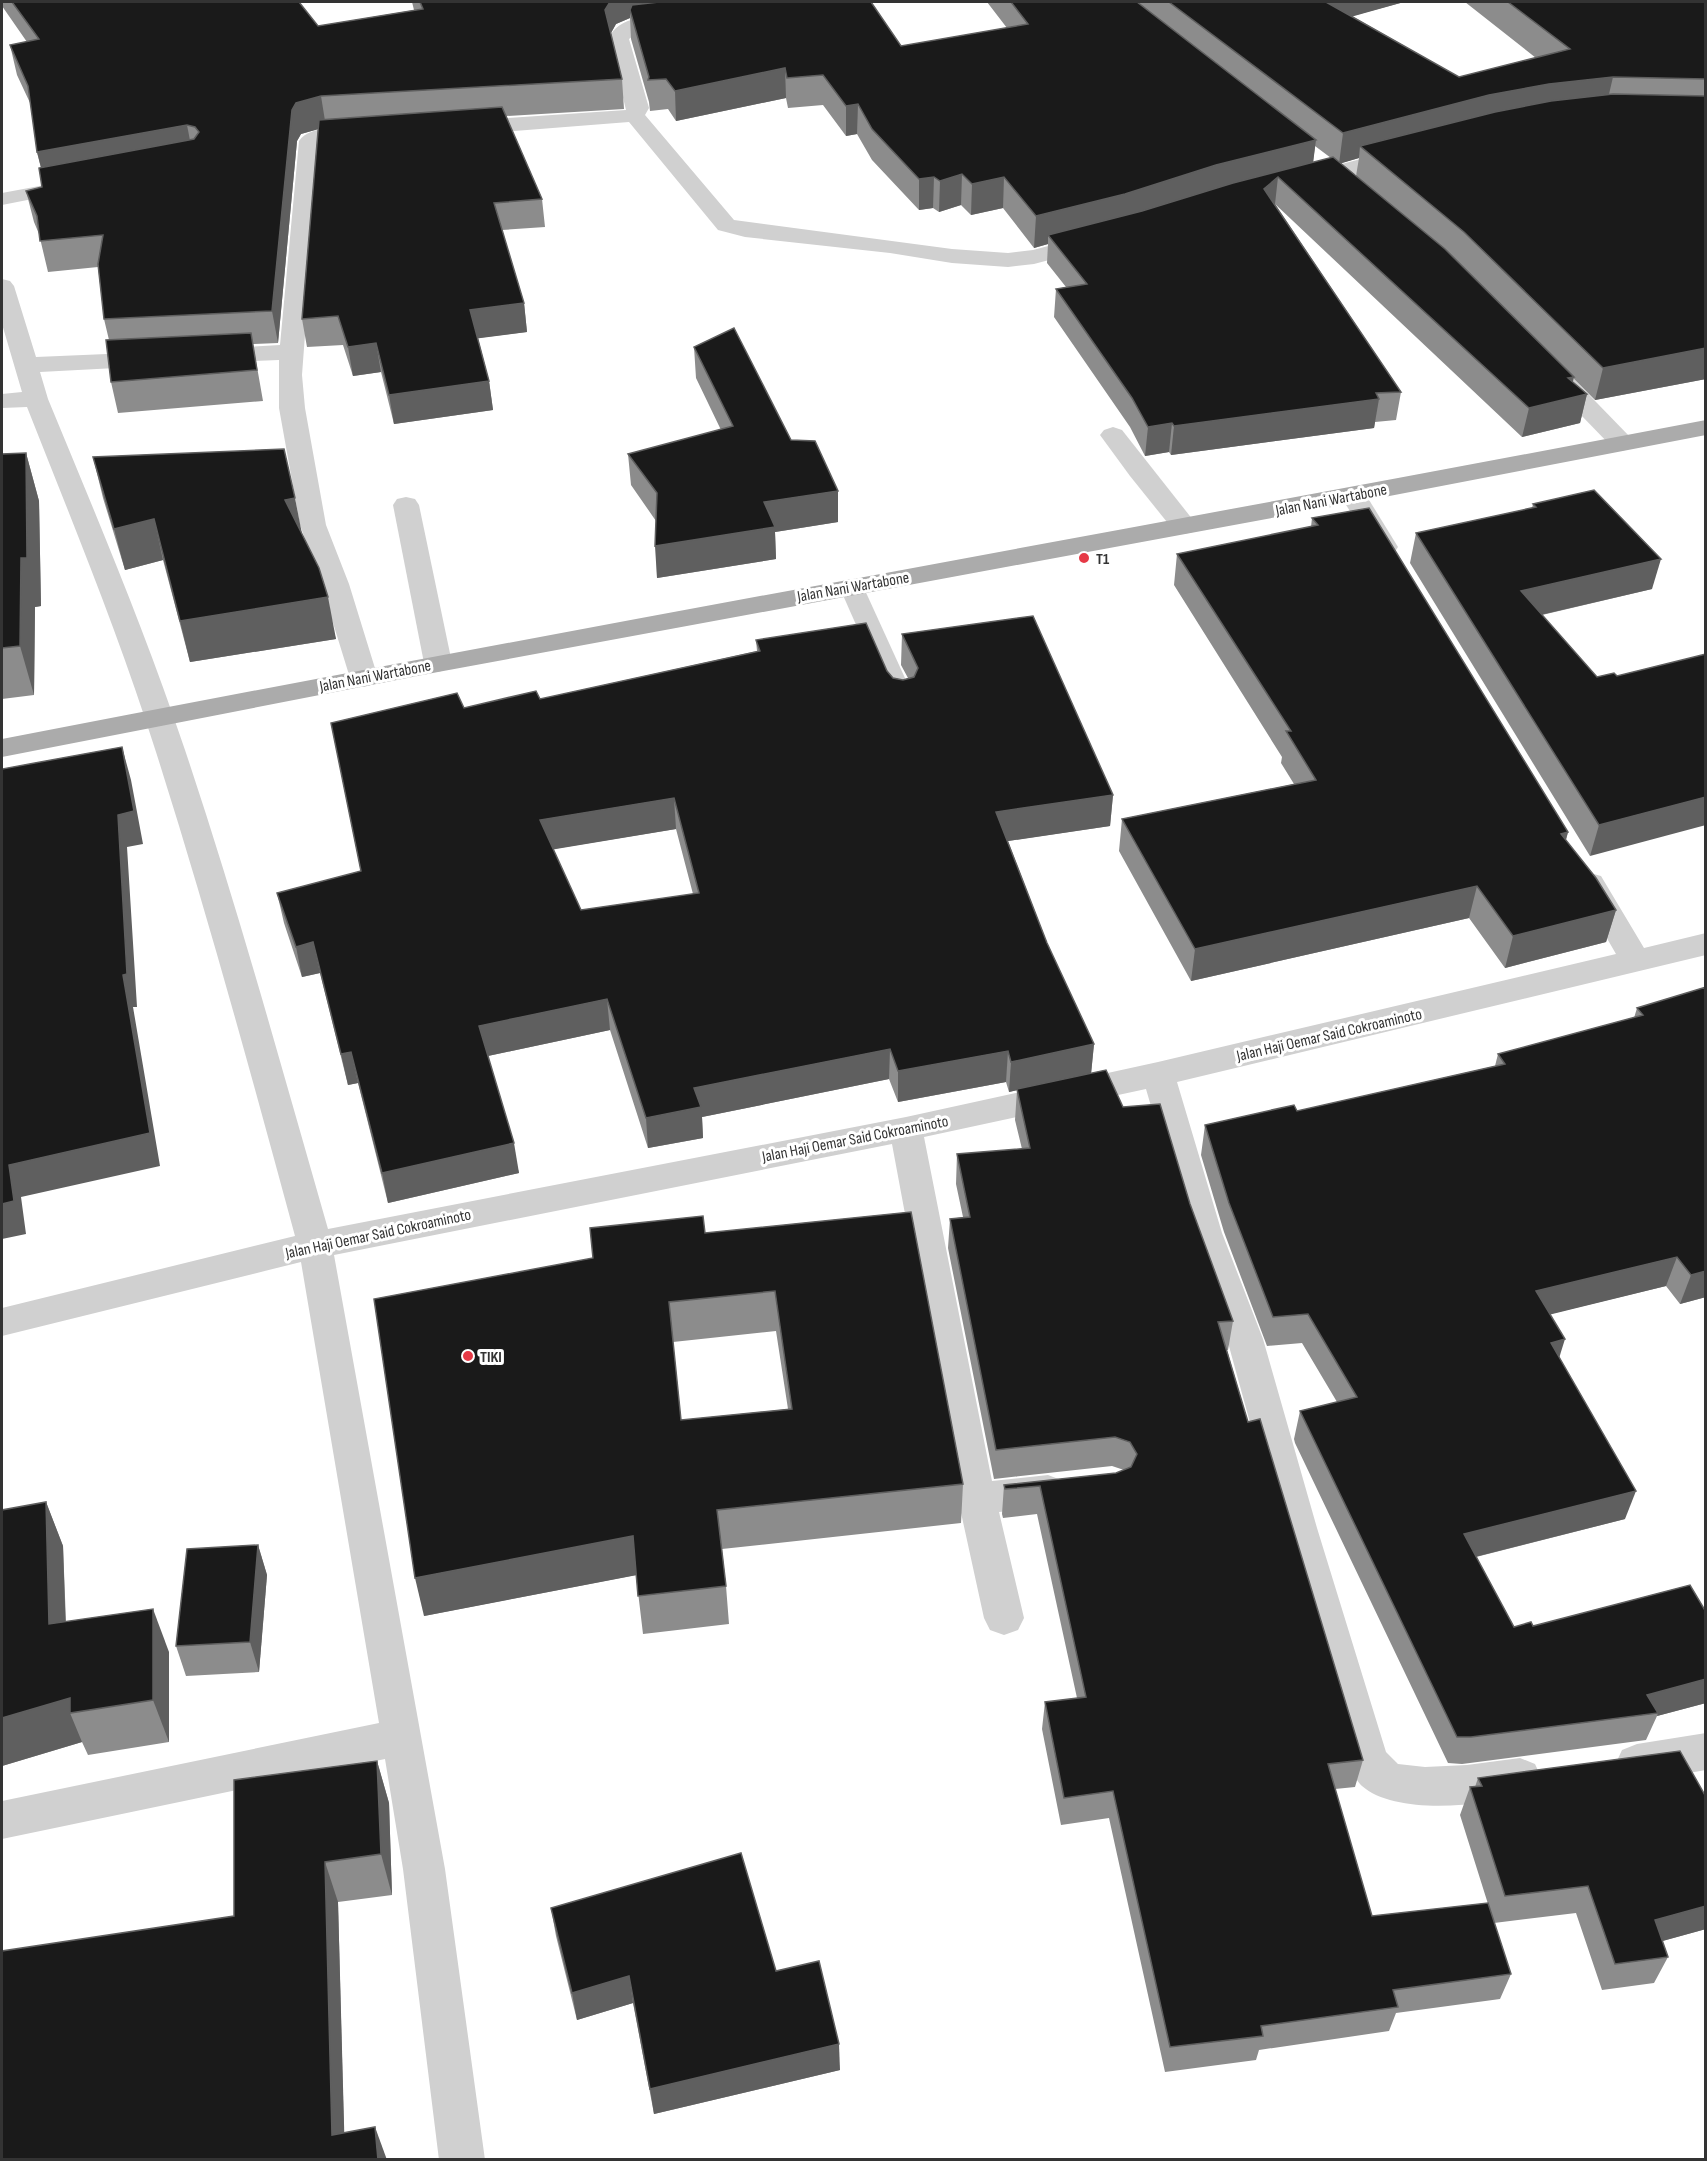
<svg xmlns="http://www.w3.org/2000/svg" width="1707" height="2161" viewBox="0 0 1707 2161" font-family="'Sofia Sans Condensed',sans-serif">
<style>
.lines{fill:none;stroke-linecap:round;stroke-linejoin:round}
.lane{fill:#d0d0d0;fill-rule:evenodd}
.street{fill:#d0d0d0;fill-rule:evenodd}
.primary{fill:#ababab;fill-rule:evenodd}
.wall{fill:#8c8c8c;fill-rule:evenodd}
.shaded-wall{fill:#5f5f5f}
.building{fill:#1a1a1a;stroke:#5f5f5f;stroke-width:1.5;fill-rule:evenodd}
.poi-dot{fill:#e63946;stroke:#fff;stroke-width:2}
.labels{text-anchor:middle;stroke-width:6;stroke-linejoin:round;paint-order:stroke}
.street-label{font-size:16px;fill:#333;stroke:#fff}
.poi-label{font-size:16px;font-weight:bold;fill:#333;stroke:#fff;text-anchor:start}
</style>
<rect width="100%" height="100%" fill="#fff"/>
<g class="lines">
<!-- lane -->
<g class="lane">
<path d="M66 181 73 183 76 187 73 191 2 205V193Z"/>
<path d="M851 579 860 581 863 586 915 700 911 706 902 708 893 706 889 700 839 586 842 581Z"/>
</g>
<!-- street -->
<g class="street">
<path d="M675 13 682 15 685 19 682 23 641 30 629 39 649 108 645 115 734 220 952 249 1008 253 1033 250 1090 235 1098 237 1102 242 1098 247 1034 264 1008 267 952 263 890 253 745 237 718 230 629 122 464 135 456 133 453 128 456 123 464 121 626 110 609 39C617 15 654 16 675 13Z"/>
<path d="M362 127 370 129 373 134 370 139 321 143 319 147 302 375 305 408 326 525 349 584 378 678 374 684 364 687 354 684 350 678 321 584 300 525 279 408V360L211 363 202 361 199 356 202 351 211 349 280 345 299 141C311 124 343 129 362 127Z"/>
<path d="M1399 149 1407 151 1410 156 1407 161 1304 188 1296 186 1293 181 1296 176Z"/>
<path d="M2 279 10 281 14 286 36 357 154 352 163 354 166 359 163 364 154 366 40 372 48 399C96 515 145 631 185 750 238 908 282 1069 328 1229L906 1117 1158 1062 1616 954 1575 883 1579 876 1590 873 1601 876 1644 948 1706 933V955L1177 1082 1222 1233 1263 1339 1317 1528 1386 1752 1398 1764 1425 1767 1467 1765 1520 1758 1535 1764 1541 1777 1535 1790C1494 1806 1397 1817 1362 1786 1354 1779 1351 1766 1347 1757L1279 1528 1227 1339 1188 1233 1146 1089 924 1137 992 1481 1048 1475 1061 1480 1067 1491 1061 1502 1048 1507 999 1512 1024 1618 1018 1630 1004 1635 990 1630 984 1618 958 1499 892 1144 334 1255 445 1869 485 2160H439L403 1869 385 1759 2 1839V1801L379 1723 301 1262 2 1336V1308L295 1236C251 1074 207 912 156 752 119 635 72 521 27 407L2 408V394L22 392 2 324Z"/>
<path d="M1554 366 1563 368 1631 438 1635 443 1631 448 1622 451 1613 448 1545 378 1542 373 1545 368Z"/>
<path d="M1113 427 1122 430 1193 520 1197 526 1193 532 1184 534 1175 532 1130 476 1100 435 1104 430Z"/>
<path d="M1353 487 1362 489 1366 495 1398 547 1394 553 1385 555 1376 553 1372 547 1340 495 1344 489Z"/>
<path d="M406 497 415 499 419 505 452 663 448 669 438 672 428 669 424 663 393 505 397 499Z"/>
<path d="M1706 1733V1770L1637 1782 1622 1776 1616 1763 1622 1750 1637 1744Z"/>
</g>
<!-- primary -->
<path class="primary" d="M1706 420V435L1353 503 438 672 2 757V739C569 629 1138 528 1706 420Z"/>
</g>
<!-- wall -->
<g class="wall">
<path d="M2 2H299L318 26 414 10 412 2H871L901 46 1007 28 987 2H1404L1352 16 1459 77 1536 58 1465 2H1706V379L1595 400 1573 378V382L1587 394 1580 423 1522 437 1275 204 1401 392 1396 420 1375 422 1374 428 1171 455 1169 452 1145 456 1130 427 1054 317 1056 289 1066 287 1047 263 1048 244 1034 248 1003 208 971 215 961 205 939 212 933 208 919 210 872 160 857 134 846 136 823 105 788 108 786 98 676 121 668 109 650 111 649 102 631 39 630 18 616 24 611 33 622 79 624 109 506 116 542 199 545 227 502 230 524 303 527 332 478 338 489 381 493 410 394 424 381 372 353 376 343 345 307 347 302 319 318 129 301 134 297 141 278 343 253 344 263 401 118 413 111 382 109 340 104 319 98 267 48 272 39 234 34 222 26 191 42 187 41 168 37 152 31 105 17 75 10 45 27 42 2 6ZM1315 146 1331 158 1313 162ZM1359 158 1356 176 1341 163Z"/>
<path d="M694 347 791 440 838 522 775 532 776 559 657 578 656 521 631 485 628 454 721 430 696 378Z"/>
<path d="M26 453 39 501 41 606 35 607 34 695 2 699V454Z"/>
<path d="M93 457 301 532 336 639 190 662 163 560 125 570 103 498Z"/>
<path d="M1533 504 1652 589 1542 615 1597 677 1617 676 1706 654 1590 856 1410 563 1416 533 1532 508Z"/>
<path d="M1312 518 1568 832 1566 840 1616 910 1606 942 1505 968 1469 918 1191 981 1119 851 1122 819 1294 784 1281 763 1282 757 1174 585 1177 554 1311 527Z"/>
<path d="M902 634 1113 795 1110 826 1008 841 1047 943 1094 1044 1091 1074 1123 1107 1190 1204 1233 1321 1228 1350H1227L1248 1422 1363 1760 1355 1787 1335 1789 1372 1916 1511 1974 1500 1999 1396 2013 1389 2031 1259 2050 1256 2060 1165 2072 1109 1818 1061 1825 1042 1729 1045 1702 1077 1698 1037 1514 1003 1518 1002 1514 1004 1485 1116 1473 1124 1470 1112 1466 994 1479 948 1248 950 1219 963 1217 956 1184 957 1154 1022 1149 1015 1120 1017 1090 1009 1092 1006 1082 898 1102 889 1079 702 1117 703 1138 648 1148 610 1030 488 1056 519 1173 388 1203 358 1083 348 1085 320 973 302 977 284 923 277 893 361 872 331 723 540 699 757 651 756 640 887 671 893 678 903 680 908 678 901 665ZM676 829 693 894 581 910 553 849Z"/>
<path d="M1706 987V1297L1680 1304 1666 1286 1550 1314 1559 1357 1625 1519 1476 1557 1514 1627 1533 1626 1706 1612V1703L1657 1716 1646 1740 1462 1764 1448 1763 1295 1443 1294 1439 1300 1411 1337 1402 1302 1343 1267 1346 1224 1232 1201 1155 1205 1125 1297 1111 1495 1066 1498 1054 1634 1018 1637 1008Z"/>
<path d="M911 1212 963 1484 961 1523 722 1549 726 1586 729 1624 643 1634 636 1575 424 1616 593 1258 705 1233ZM776 1331 788 1409 681 1420 673 1342Z"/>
<path d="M46 1502 63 1546 66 1622 169 1652V1742L88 1755 82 1742 2 1766V1510Z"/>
<path d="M258 1545 267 1575 259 1672 186 1676 176 1646Z"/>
<path d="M377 1761 389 1803 392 1895 338 1902 344 2133 2 2160 234 1916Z"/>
<path d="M1478 1778 1706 1797V1929L1662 1941 1668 1957 1654 1983 1602 1990 1576 1913 1494 1923 1460 1815 1470 1787H1475Z"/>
<path d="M551 1908 776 1971 840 2070 654 2114 633 2003 577 2020 556 1936Z"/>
</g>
<!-- shaded-wall -->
<g class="shaded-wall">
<path d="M610 2H745L630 10V18L616 24 607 40 605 10Z"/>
<path d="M1318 2H1404L1315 27Z"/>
<path d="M785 68 786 98 676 121 675 91Z"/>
<path d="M1613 77 1606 107 1360 146 1359 158 1339 164 1343 133 1489 95 1549 84Z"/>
<path d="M321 96 326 127 301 134 297 141 278 343 272 311 292 110 296 103Z"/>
<path d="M858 104 857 134 846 136V106Z"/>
<path d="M187 125 193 156 45 183 37 152Z"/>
<path d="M1316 140 1312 171 1278 177 1275 204 1260 217 1048 235V244L1034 248 1036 216 1216 165Z"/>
<path d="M962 174 961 205 939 212 940 181Z"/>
<path d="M934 177 933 208 919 210V179Z"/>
<path d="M1004 177 1003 208 971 215 972 184Z"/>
<path d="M524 303 527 332 473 339 470 310Z"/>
<path d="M376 343 381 372 353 376 348 347Z"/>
<path d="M1706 348V379L1595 400 1603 368Z"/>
<path d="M1574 377 1569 398 1587 394 1580 423 1522 437 1529 408 1568 378Z"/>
<path d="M489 381 493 410 394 424 389 395Z"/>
<path d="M1379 399 1374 428 1171 455 1174 426Z"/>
<path d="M1172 423 1169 452 1145 456 1148 427Z"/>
<path d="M26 453 39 501 41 606 35 607 34 695 20 646 21 558Z"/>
<path d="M838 491V522L775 532 776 559 657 578 655 546 764 502Z"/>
<path d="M295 498 303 539 285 500Z"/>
<path d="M154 519 163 560 125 570 114 529Z"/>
<path d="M1661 559 1652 589 1514 621 1521 591Z"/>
<path d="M328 597 336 639 190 662 180 621Z"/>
<path d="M122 747 131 780 143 844 127 847 137 1007H133L160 1166 21 1197 26 1234 2 1239V1204L9 1165 123 975 118 815Z"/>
<path d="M1113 795 1110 826 995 843 996 812Z"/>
<path d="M1706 797V825L1590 856 1599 825Z"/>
<path d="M674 798 676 829 544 851 540 820Z"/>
<path d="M1568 832 1559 864 1561 834Z"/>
<path d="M1477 886 1469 918 1191 981 1195 949Z"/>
<path d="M1616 910 1606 942 1505 968 1513 936Z"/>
<path d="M313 942 320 973 302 977 296 947Z"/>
<path d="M607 999 610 1030 483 1057 479 1026Z"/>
<path d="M1094 1044 1091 1074 1009 1092 1011 1062Z"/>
<path d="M890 1049 889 1079 702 1117 703 1138 648 1148 646 1118 694 1088Z"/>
<path d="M1008 1051 1006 1082 898 1102V1071Z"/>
<path d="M351 1052 358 1083 348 1085 341 1054Z"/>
<path d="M514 1143 519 1173 388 1203 382 1173Z"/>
<path d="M1677 1257 1666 1286 1528 1320 1536 1291Z"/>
<path d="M1706 1271V1297L1680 1304 1691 1275Z"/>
<path d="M1565 1339 1556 1368 1551 1343Z"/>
<path d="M1636 1491 1625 1519 1455 1562 1464 1534Z"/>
<path d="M46 1502 63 1546 67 1667 49 1624Z"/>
<path d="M633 1536 637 1575 424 1616 415 1578Z"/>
<path d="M258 1545 267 1575 259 1672 250 1642Z"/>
<path d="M153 1609 169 1652V1742L153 1700Z"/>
<path d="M1706 1679V1703L1657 1716 1658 1713 1647 1695Z"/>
<path d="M70 1698V1713L82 1742 2 1766V1718Z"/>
<path d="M377 1761 389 1803 392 1895 381 1854Z"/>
<path d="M325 1862 338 1902 345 2160 332 2135Z"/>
<path d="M1706 1906V1929L1641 1947 1655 1920Z"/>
<path d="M629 1976 633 2003 577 2020 572 1993Z"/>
<path d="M839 2044 840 2070 654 2114 650 2089Z"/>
<path d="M375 2127 387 2160H378Z"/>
</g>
<!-- building -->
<g class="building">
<path d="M12 2H299L318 26 423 9 420 2H610L605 10 622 79 321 96 296 103 292 110 272 311 104 319 98 264 103 235 40 241 37 216 26 191 42 187 39 168 194 139 199 132 195 127 187 125 37 152 28 86 10 45 39 39Z"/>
<path d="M659 2H871L901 46 1028 24 1011 2H1137L1316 140 1216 165 1125 194 1036 216 1004 177 972 184 962 174 940 181 934 177 919 179 872 129 858 104 846 106 823 75 787 78 785 68 675 91 666 79 648 80 649 77 630 10 632 5Z"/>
<path d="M1169 2H1326L1459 77 1570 49 1508 2H1706V79L1613 77 1549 84 1489 95 1343 133Z"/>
<path d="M1613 94 1706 96V348L1603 368 1464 232 1360 146 1495 112 1551 101Z"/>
<path d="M502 107 542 199 494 203 524 303 470 310 489 381 389 395 376 343 348 347 338 316 302 319 319 120Z"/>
<path d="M1333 157 1445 249 1574 377 1568 378 1587 394 1529 408 1278 177 1264 189 1401 392 1376 393 1379 399 1174 426 1172 423 1148 427 1132 398 1056 289 1087 284 1048 235 1142 211 1233 183Z"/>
<path d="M734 328 791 440 815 441 838 491 764 502 775 527 655 546 657 493 628 454 733 426 694 347Z"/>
<path d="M251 333 257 370 111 382 106 340Z"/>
<path d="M284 449 295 498 285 500 319 568 328 597 180 621 154 519 114 529 93 457Z"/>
<path d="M26 453 27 558H21L20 646 2 648V454Z"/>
<path d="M1594 490 1661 559 1521 591 1597 677 1614 673 1617 676 1706 654V797L1599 825 1416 533 1536 507 1533 504Z"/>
<path d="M1369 508 1568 832 1561 834 1596 878 1616 910 1513 936 1477 886 1195 949 1122 819 1316 780 1286 731H1291L1177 554 1318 525 1312 518Z"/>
<path d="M1033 616 1113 795 996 812 1047 943 1094 1044 1011 1062 1008 1051 898 1071 890 1049 694 1088 701 1107 646 1118 607 999 479 1026 514 1143 382 1173 351 1052 341 1054 313 942 296 947 277 893 361 871 331 723 457 693 464 708 536 691 540 699 760 651 756 640 866 623 887 671 893 678 903 680 914 677 918 668 902 634ZM674 798 699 893 581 910 540 820Z"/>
<path d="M122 747 134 811 118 815 127 974 123 975 150 1133 9 1165 14 1201 2 1204V769Z"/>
<path d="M1706 987V1271L1691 1275 1677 1257 1536 1291 1565 1339 1551 1343 1636 1491 1464 1534 1514 1627 1531 1622 1533 1626 1690 1585 1706 1612V1679L1647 1695 1658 1713 1471 1737H1457L1300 1411 1357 1397 1308 1314 1273 1317 1229 1203 1205 1125 1294 1105 1297 1111 1505 1064 1498 1054 1643 1015 1637 1008Z"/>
<path d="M1106 1070 1123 1107 1160 1104 1190 1204 1233 1321 1218 1322 1248 1422 1260 1419 1363 1760 1328 1764 1372 1916 1488 1903 1511 1974 1393 1990 1398 2007 1261 2026 1263 2036 1170 2047 1113 1791 1064 1798 1045 1702 1086 1697 1040 1486 1005 1489 1004 1485 1116 1473 1131 1467 1137 1454 1130 1442 1115 1437 996 1450 950 1219 970 1217 957 1154 1030 1148 1017 1089Z"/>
<path d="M911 1212 963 1484 717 1510 726 1586 638 1596 633 1536 415 1578 374 1299 593 1258 590 1228 703 1216 705 1233ZM775 1291 792 1409 681 1420 669 1302Z"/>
<path d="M46 1502 49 1624 153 1609V1700L70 1713V1698L2 1718V1510Z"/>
<path d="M258 1545 250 1642 176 1646 187 1549Z"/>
<path d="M1680 1751 1706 1797V1906L1655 1920 1668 1957 1615 1964 1588 1886 1505 1896 1470 1787 1482 1786 1478 1778Z"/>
<path d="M377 1761 381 1854 325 1862 332 2135 375 2127 378 2160H2V1951L234 1916V1780Z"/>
<path d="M741 1853 776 1971 819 1961 839 2044 650 2089 629 1976 572 1993 551 1908Z"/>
</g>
<!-- markers -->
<g class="poi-dot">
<circle cx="1084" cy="558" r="6"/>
<circle cx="468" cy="1356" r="6"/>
</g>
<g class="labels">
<!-- street labels -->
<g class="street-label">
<text transform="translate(1331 499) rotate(-11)" y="6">Jalan Nani Wartabone</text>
<text transform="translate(853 586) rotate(-10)" y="6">Jalan Nani Wartabone</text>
<text transform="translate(375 675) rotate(-11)" y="6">Jalan Nani Wartabone</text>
<text transform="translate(1329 1034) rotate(-13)" y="6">Jalan Haji Oemar Said Cokroaminoto</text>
<text transform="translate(855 1138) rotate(-11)" y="6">Jalan Haji Oemar Said Cokroaminoto</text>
<text transform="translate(378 1233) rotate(-12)" y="6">Jalan Haji Oemar Said Cokroaminoto</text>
</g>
<!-- poi labels -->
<g class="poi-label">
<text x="1096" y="564">T1</text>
<text x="480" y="1362">TIKI</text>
</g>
</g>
<!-- border -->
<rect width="1707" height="2161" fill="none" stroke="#333333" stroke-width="6"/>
</svg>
